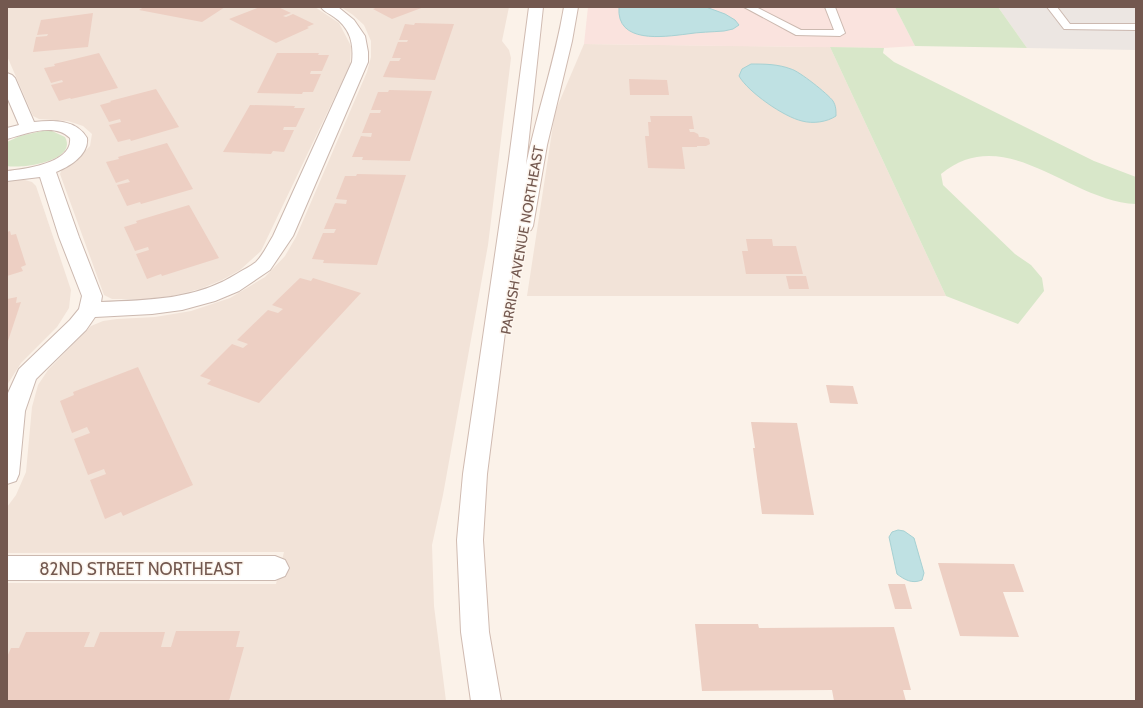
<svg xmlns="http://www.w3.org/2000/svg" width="1143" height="708" viewBox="0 0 1143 708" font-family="Cabin,sans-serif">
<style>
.residential{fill:#f2e3d8}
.commercial{fill:#fae3de}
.industrial{fill:#ece6e2}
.green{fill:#d8e7c9}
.water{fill:#bfe1e3;stroke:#a6d1d3}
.building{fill:#edcfc3}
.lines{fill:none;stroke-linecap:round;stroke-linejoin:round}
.service-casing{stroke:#ccb9b0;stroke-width:2}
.minor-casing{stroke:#ccb9b0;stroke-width:2}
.secondary-casing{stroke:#d0bbb1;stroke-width:2}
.service{fill:#fff;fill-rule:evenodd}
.minor{fill:#fff;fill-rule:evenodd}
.secondary{fill:#fff;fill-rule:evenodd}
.labels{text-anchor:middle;stroke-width:3;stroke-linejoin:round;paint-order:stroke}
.street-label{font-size:14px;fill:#73584f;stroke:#fdf6ef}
.near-street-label{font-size:17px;fill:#73584f;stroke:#fdf6ef}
</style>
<rect width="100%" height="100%" fill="#fbf2e9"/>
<!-- residential -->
<g class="residential">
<path d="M7 7H315L339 23 351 46 350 65 261 251 240 270 222 280 200 289 172 296 148 299H112L104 295 60 174 62 169 80 156 90 146 92 134 83 126 68 121 39 119 33 116 7 56Z"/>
<path d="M341 7H509L502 41 509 50 511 58 488 245 443 495 432 545 434 606 446 701H7V583L276 584 284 552 7 553V507L16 495 26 472 32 407 38 385 48 370 91 326 103 321 117 319 155 317 191 311 230 298 265 277 285 256 296 237 367 72 371 57V41L364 25 353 15Z"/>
<path d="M584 44 830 47 946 296H527L555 112Z"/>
<path d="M7 178 25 180 32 182 36 186 71 290 69 308 57 327 21 363 7 385Z"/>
</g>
<!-- commercial -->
<path class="commercial" d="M588 7H895L915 46 884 48 584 44Z"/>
<!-- industrial -->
<path class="industrial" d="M998 7H1136V50L1027 48Z"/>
<!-- green -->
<g class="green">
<path d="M895 7H998L1027 48 915 46Z"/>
<path d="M830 47 884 48 883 53 894 62 1094 161 1136 177V204C1070 202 1006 121 941 174L943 185 1015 254 1031 265 1042 278 1044 291 1018 324 946 296Z"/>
<path d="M42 131H52L65 137C78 161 22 169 7 166V142L20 136Z"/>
</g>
<!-- water -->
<g class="water">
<path d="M619 7H706L725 14 735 20 739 25 733 29 724 31C712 32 699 32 687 34 663 37 616 44 619 7Z"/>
<path d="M751 64C764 64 778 64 791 69 799 71 828 94 833 101 836 106 836 110 836 116 827 122 813 124 802 121 784 117 748 92 739 76L742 69Z"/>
<path d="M898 530 904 531 914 538 924 573 922 580C912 584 905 580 897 574L889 537 892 532Z"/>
</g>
<!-- building -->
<g class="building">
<path d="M144 7H225L202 22 139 10Z"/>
<path d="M260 7H278L291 13 283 16 286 17 293 14 314 24 307 27 309 28 276 43 229 19Z"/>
<path d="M378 7H424L392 19 373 9Z"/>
<path d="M93 13 88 47 33 52 36 37 47 36 48 34 37 35 41 20Z"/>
<path d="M415 23 454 24 435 80 383 77 390 61H399L401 58H392L398 42H407L408 40H399L405 24 414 25Z"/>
<path d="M99 53 118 88 71 99 70 98 59 101 51 85 63 82 62 80 51 83 44 68 55 66 54 64Z"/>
<path d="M277 53H319L318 55H329L322 71H311L310 74H321L313 92H303L302 94 257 93Z"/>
<path d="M629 79 667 80 669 95H630Z"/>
<path d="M156 89 179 127 131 141 130 139 118 142 109 125 121 122 120 119 109 122 100 105 111 102 110 101Z"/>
<path d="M389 90 432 91 410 161 362 160 363 157H352L361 136 371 137 372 133H362L370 113H380L381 110H371L378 92H388Z"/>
<path d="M250 105 295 106 294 108H305L296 127H284L283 130H294L284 152 273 151 271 154 223 152Z"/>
<path d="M650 116H692L694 129H689L690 132H694L698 134 699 137H704L709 139 710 144 706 146H697V147H682L685 169 648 168 645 136H649L648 122H651Z"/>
<path d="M167 143 193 189 141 204 140 202 127 206 117 185 130 182 128 179 116 183 106 162 119 159 118 157Z"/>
<path d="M357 174 406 175 377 265 323 263 324 260 312 259 323 233H334L336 229H324L335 203 346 204 347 200 336 199 345 176H356Z"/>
<path d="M189 205 219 258 162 276 161 274 147 279 136 254 149 250 148 247 135 251 124 227 137 223 136 221Z"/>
<path d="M10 231 11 235 16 234 26 265 21 267 23 271 7 276V232Z"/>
<path d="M746 239H772L773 246H796L803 274H746L742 251H748Z"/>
<path d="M786 276H806L809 289H789Z"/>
<path d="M300 278 311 281 313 278 361 293 259 403 207 384 211 380 200 376 232 344 243 348 248 344 237 340 268 310 278 313 283 309 272 305Z"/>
<path d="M17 297 16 303 21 302 7 344V299Z"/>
<path d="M138 367 193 485 123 516 121 512 105 519 90 480 106 474 104 469 88 475 74 439 90 433 87 427 72 433 60 401 74 395 73 392Z"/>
<path d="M826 385 853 386 858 404 830 403Z"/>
<path d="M751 422 797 423 814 515 762 514 753 448H755Z"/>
<path d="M938 563 1014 564 1024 592H1003L1019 637 960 636Z"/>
<path d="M888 584H905L912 609H895Z"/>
<path d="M695 624H758L759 628 894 627 911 690H903L906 701H834L832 690 702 691Z"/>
<path d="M176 631H240L236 647H244L229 701H7V657L11 648H19L26 632H90L84 647H94L100 632H165L161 647H171Z"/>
</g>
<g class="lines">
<!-- service casing -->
<g class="service-casing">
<g id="service">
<path d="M744 7H756L801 30H834L825 7H835L845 33 840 36 796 35Z"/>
<path d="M1047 7H1057L1070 24H1136V30L1064 29Z"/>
</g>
</g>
<!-- minor casing -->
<g class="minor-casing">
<g id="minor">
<path d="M321 7H338L354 20 365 36 368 52V62L293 236 270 270 239 291 215 301 182 310 152 314 95 317 86 330 36 379 25 411 19 474 16 481 7 484 8 393 19 369 70 320 79 309 82 296 59 237 40 177 7 181V171C25 169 73 163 70 138 54 122 26 134 7 139V128L19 125 7 97V73L12 75 15 78 34 122C53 120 76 119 87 138 89 155 69 167 56 172L79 237 102 296 101 302C149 300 196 300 238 273 243 270 251 266 256 262 263 255 268 244 273 236L352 62C354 43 350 28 334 17 329 13 324 12 321 7Z"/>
<path d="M7 556H275L285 560 289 568 285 576 275 580H7Z"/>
</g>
</g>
<!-- secondary casing -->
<g class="secondary-casing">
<path id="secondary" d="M529 7H543L526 165C537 112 555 61 564 7H578L572 41 547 145 533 226 531 230 524 232 518 230 487 474 483 540 489 632 501 701H471L461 632 457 540 463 474 509 159Z"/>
</g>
<!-- service -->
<use href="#service" class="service"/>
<!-- minor -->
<use href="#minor" class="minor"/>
<!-- secondary -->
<use href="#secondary" class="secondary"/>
</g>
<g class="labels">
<!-- street labels -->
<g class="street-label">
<text transform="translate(522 240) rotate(-80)" y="5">PARRISH AVENUE NORTHEAST</text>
</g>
<!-- near-street labels -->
<g class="near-street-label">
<text x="141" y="575">82ND STREET NORTHEAST</text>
</g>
</g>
<!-- border -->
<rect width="1143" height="708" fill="none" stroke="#73584f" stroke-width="16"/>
</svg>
